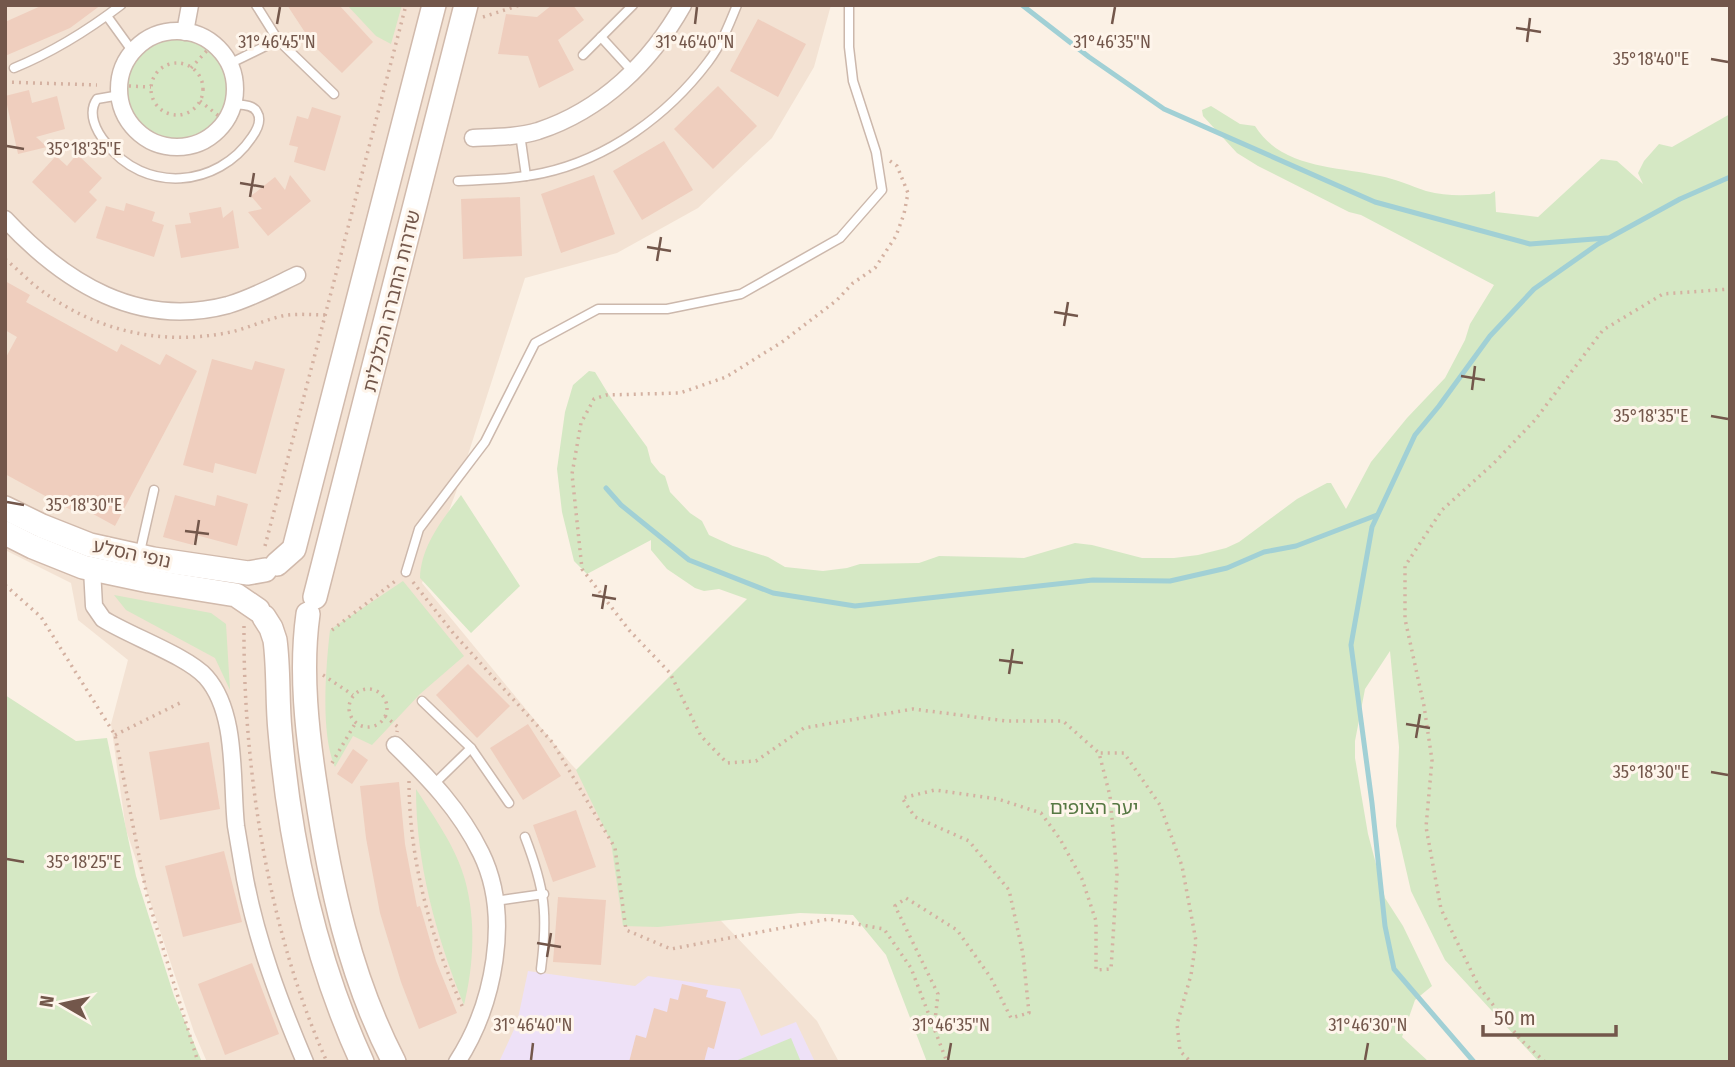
<svg xmlns="http://www.w3.org/2000/svg" width="1735" height="1067" viewBox="0 0 1735 1067" font-family="'Fira Sans Condensed','Noto Sans Hebrew',sans-serif">
<style>
.residential{fill:#f3e2d3}
.education{fill:#eee1f7}
.green{fill:#d5e8c4}
.lines{fill:none;stroke-linecap:round;stroke-linejoin:round}
.stream{stroke:#a1d0d5;stroke-width:5}
.building{fill:#efcebe}
.lane-casing{stroke:#ccb8ac;stroke-width:11}
.street-casing{stroke:#ccb8ac;stroke-width:19}
.secondary-casing{stroke:#d1baac;stroke-width:26}
.path{stroke:#d4b1a1;stroke-width:3.5;stroke-dasharray:2 5;stroke-linecap:butt}
.lane{stroke:#fff;stroke-width:8}
.street{stroke:#fff;stroke-width:16}
.secondary{stroke:#fff;stroke-width:23}
.ticks{fill:none;stroke:#73574b;stroke-width:2.5}
.labels{text-anchor:middle;stroke-width:6;stroke-linejoin:round;paint-order:stroke}
.street-label{font-size:19px;fill:#73574b;stroke:#fef5eb}
.park-label{font-size:19px;fill:#567843;stroke:#fef5eb}
.ticks-label{font-size:18px;text-anchor:middle;fill:#73574b;stroke:#fef5eb;stroke-width:6;stroke-linejoin:round;paint-order:stroke}
</style>
<rect width="100%" height="100%" fill="#fbf1e5"/>
<!-- residential -->
<path class="residential" d="M5 5H831L814 67 772 138 698 208 617 253 525 278 456 492 422 583 571 764 817 1021 839 1062H207L194 1032 126 830 111 724 128 660 78 620 71 583 5 550Z"/>
<!-- education -->
<path class="education" d="M528 971 635 986 648 976 740 989 761 1036 796 1022 815 1062H499L517 1023Z"/>
<!-- green -->
<g class="green">
<path d="M347 5H402L391 44 376 36Z"/>
<circle cx="177" cy="89" r="50"/>
<path d="M1211 106 1240 124 1255 126C1282 169 1337 166 1380 176 1396 179 1411 186 1426 191 1448 197 1468 195 1490 194L1495 191 1496 212 1538 217 1601 159 1617 161 1643 184 1638 173 1644 161 1659 144 1672 147 1730 114V1062H1539L1445 960 1411 891 1396 826 1399 747 1390 651 1365 689 1355 741V758L1368 834 1385 898 1403 926 1432 986 1415 1000 1402 1037 1429 1062H927L886 955 853 915 800 913 658 927 623 926 611 842 576 770 747 599 719 589 704 591 695 588 667 569 651 550V540L587 574 574 561 562 512 557 469 565 412 573 385 589 371 595 372 609 395 647 447 651 462 660 473 665 476 670 492 690 513 702 521 709 535 733 546 768 557 785 567 823 571 847 568 860 564 919 563 939 556 1024 558 1075 543 1092 545 1142 558H1174L1198 555 1226 548 1239 542 1297 499 1327 483H1331L1346 509 1371 462 1407 418 1445 378 1465 340 1470 324 1494 285 1361 215 1349 212 1258 166 1237 153 1203 116 1202 110Z"/>
<path d="M461 495 520 586 471 633 420 578C421 546 442 520 461 495Z"/>
<path d="M403 581 464 656 420 694 372 745 353 736 335 767C320 734 326 666 330 630Z"/>
<path d="M114 595 211 613 226 624 230 690 215 658 126 610Z"/>
<path d="M5 695 76 741 107 738 136 876 174 996 202 1062H5Z"/>
<path d="M416 789C434 817 456 847 465 880 476 920 474 965 464 1005 436 936 416 863 416 789Z"/>
<path d="M791 1038 801 1062H733Z"/>
</g>
<g class="lines">
<!-- stream -->
<g class="stream">
<path d="M1022 5 1089 57 1164 109 1375 202 1530 244 1607 238"/>
<path d="M606 488 621 505 689 560 773 593 855 606 1093 580 1170 581 1227 568 1264 552 1296 546 1377 515"/>
<path d="M1474 1062 1394 969 1385 926 1372 803 1351 645 1372 527 1415 435 1439 406 1490 336 1534 289 1598 244 1680 199 1730 177"/>
</g>
</g>
<!-- building -->
<g class="building">
<path d="M43 5H101L70 28 5 56V22Z"/>
<path d="M287 5H339L373 42 342 73 314 46Z"/>
<path d="M552 5H573L584 20 558 40 574 70 539 88 528 56 498 54 506 14 537 17Z"/>
<path d="M758 19 806 44 778 97 730 71Z"/>
<path d="M718 86 757 126 713 169 674 129Z"/>
<path d="M29 90 32 103 57 96 65 129 36 137 47 147 18 154 5 96Z"/>
<path d="M312 107 341 116 325 171 294 162 298 147 289 145 297 116 308 119Z"/>
<path d="M664 141 693 190 642 220 613 171Z"/>
<path d="M77 154 102 178 89 192 97 200 75 223 32 182 56 156 67 166Z"/>
<path d="M290 175 311 201 268 236 248 212 262 209 251 196 275 177 285 190Z"/>
<path d="M594 175 615 234 561 253 541 194Z"/>
<path d="M520 197 522 256 463 259 461 199Z"/>
<path d="M126 203 155 212 152 221 164 225 154 257 96 238 106 206 124 211Z"/>
<path d="M221 207 223 218 233 210 239 248 181 258 175 225 191 223 189 213Z"/>
<path d="M5 281 30 295 26 302 117 352 121 344 160 365 166 354 197 371 115 526 75 504 71 510 5 474V359L17 337 5 330Z"/>
<path d="M212 359 252 370 255 361 285 369 256 474 215 463 213 473 183 465Z"/>
<path d="M175 495 215 506 217 495 248 504 237 546 196 535 193 545 163 537Z"/>
<path d="M468 664 510 706 477 738 436 695Z"/>
<path d="M528 724 561 776 523 800 490 748Z"/>
<path d="M209 742 220 809 160 820 149 752Z"/>
<path d="M353 749 368 760 352 784 337 774Z"/>
<path d="M399 782 405 844 417 907 420 906 436 961 457 1013 419 1029 401 982 380 913 366 838 360 786Z"/>
<path d="M576 810 596 867 553 882 533 825Z"/>
<path d="M224 851 242 922 183 937 165 866Z"/>
<path d="M558 897 606 900 601 965 553 962Z"/>
<path d="M252 963 279 1034 225 1055 198 984Z"/>
<path d="M682 984 708 990 706 997 726 1002 714 1049 708 1047 704 1062H629L636 1035 646 1038 654 1008 667 1012 670 998 678 1000Z"/>
</g>
<g class="lines">
<!-- lane casing -->
<g class="lane-casing">
<g id="lane">
<path d="M256 5 278 40 334 94"/>
<path d="M107 16 133 52"/>
<path d="M601 37 633 72"/>
<path d="M583 55 633 5"/>
<path d="M229 64 278 40"/>
<path d="M14 68C53 52 87 31 121 5"/>
<path d="M120 95 97 99C87 113 96 131 106 143 144 194 218 188 252 137 257 130 262 120 257 112 253 104 241 105 233 104"/>
<path d="M520 134 526 176"/>
<path d="M458 181C486 180 515 179 543 173 608 159 668 115 708 62 721 45 729 25 737 5"/>
<path d="M139 556 154 490"/>
<path d="M406 572 419 529 485 442 535 343 598 309H667L741 294 840 238 882 190 876 152 853 81 849 47V5"/>
<path d="M422 701 471 748 509 803"/>
<path d="M434 784 471 748"/>
<path d="M525 837C545 889 548 914 541 969"/>
<path d="M495 901 544 894"/>
</g>
</g>
<!-- street casing -->
<g class="street-casing">
<g id="street">
<circle cx="177" cy="89" r="58"/>
<path d="M185 32 190 5"/>
<path d="M473 138C495 137 518 137 538 131 602 110 651 62 683 5"/>
<path d="M5 219C65 283 138 329 228 305 252 298 274 286 297 275"/>
<path d="M92 569 94 606 103 619C130 636 187 656 206 677 238 713 231 781 236 826 239 844 242 862 245 879 257 942 280 1003 305 1062"/>
<path d="M395 745C429 778 460 810 481 853 512 916 494 1005 457 1062"/>
</g>
</g>
<!-- secondary casing -->
<g class="secondary-casing">
<g id="secondary">
<path d="M5 508 42 526 90 545 153 559 248 573 265 570"/>
<path d="M5 533 33 547 83 567 149 581 236 595 258 610"/>
<path d="M277 564 294 549 434 5"/>
<path d="M315 597 466 5"/>
<path d="M308 614C300 671 307 733 316 790 330 884 350 977 394 1062"/>
<path d="M264 617 271 628 275 640C279 670 277 701 280 731 290 845 314 957 362 1062"/>
</g>
</g>
<!-- path -->
<g class="path">
<path d="M483 17 520 5"/>
<circle cx="177" cy="89" r="26"/>
<path d="M191 68 213 44"/>
<path d="M5 82 97 85"/>
<path d="M129 86 151 87"/>
<path d="M200 101 225 121"/>
<path d="M890 161 897 166 908 193 904 214 896 236 875 268 853 283 837 300 782 342 726 377 680 393 606 395 594 399 581 423 572 474 582 569 629 630 670 673 701 736 727 763 756 761 804 728 913 709 1006 721H1063L1099 753"/>
<path d="M5 259C15 267 24 276 33 284 90 330 160 347 231 332 248 328 265 320 282 316 296 313 311 315 326 315"/>
<path d="M265 546 406 5"/>
<path d="M413 582 454 634 553 743 615 848 626 930 671 949 829 919 884 929 911 968 947 1062"/>
<path d="M5 585 41 617 115 735 147 896 198 1062"/>
<path d="M244 626C243 768 268 931 327 1062"/>
<path d="M332 630 398 579"/>
<path d="M323 675 353 695"/>
<circle cx="368" cy="708" r="19"/>
<path d="M385 716 398 727 397 732"/>
<path d="M115 735 184 701"/>
<path d="M332 763 356 722"/>
<path d="M409 781C409 860 431 940 464 1010"/>
<path d="M934 1029 938 994 895 906 906 898 957 930 991 978 1011 1018 1029 1013 1023 954 1009 890 969 841 915 817 902 798 935 790 998 799 1041 813 1060 839 1082 879 1096 921V970L1111 969 1117 874 1110 796 1099 753H1124L1160 805 1182 866 1196 941 1191 975 1177 1024 1180 1051 1191 1062"/>
<path d="M1545 1062 1520 1039 1479 987 1441 909 1426 827 1432 760 1424 706 1405 619V566L1442 510 1494 463 1535 420 1603 330 1663 294 1730 289"/>
</g>
<!-- lane -->
<use href="#lane" class="lane"/>
<!-- street -->
<use href="#street" class="street"/>
<!-- secondary -->
<use href="#secondary" class="secondary"/>
</g>
<!-- ticks -->
<path class="ticks" d="M277 24 280 7M695 24 697 7M1112 24 1115 7M1516 28 1541 32M1527 42 1530 18M1711 59 1728 62M7 146 24 149M240 183 264 187M250 197 254 173M647 247 671 251M657 261 661 237M1054 312 1078 316M1064 326 1068 302M1461 376 1485 380M1472 390 1475 366M1711 416 1728 419M7 502 24 505M185 531 209 534M195 545 199 520M592 595 616 599M602 609 606 585M999 660 1023 663M1009 674 1013 649M1406 724 1430 728M1416 738 1420 714M1711 772 1728 775M7 859 24 862M537 943 561 947M547 957 551 933M531 1060 533 1043M948 1060 951 1043M1365 1060 1368 1043"/>
<g class="labels">
<!-- street labels -->
<g class="street-label">
<text transform="translate(391 301) rotate(-76)" y="7">שדרות החברה הכלכלית</text>
<text transform="translate(132 553) rotate(12)" y="7">נופי הסלע</text>
</g>
<!-- park labels -->
<g class="park-label">
<text x="1094" y="814">יער הצופים</text>
</g>
</g>
<g class="ticks-label">
<text x="277" y="48">31°46'45"N</text>
<text x="695" y="48">31°46'40"N</text>
<text x="1112" y="48">31°46'35"N</text>
<text x="1651" y="65">35°18'40"E</text>
<text x="84" y="155">35°18'35"E</text>
<text x="1651" y="422">35°18'35"E</text>
<text x="84" y="511">35°18'30"E</text>
<text x="1651" y="778">35°18'30"E</text>
<text x="84" y="868">35°18'25"E</text>
<text x="533" y="1031">31°46'40"N</text>
<text x="951" y="1031">31°46'35"N</text>
<text x="1368" y="1031">31°46'30"N</text>
</g>
<!-- border -->
<rect width="1735" height="1067" fill="none" stroke="#73574b" stroke-width="14"/>
<!-- north arrow -->
<g transform="translate(63 1004) rotate(279)" stroke="#fef5eb" stroke-width="5" paint-order="stroke">
<path d="M0-5L12 26L0 18L-12 26Z" fill="#73574b"/>
<text y="-10" font-size="19" font-weight="bold" text-anchor="middle" fill="#73574b">N</text>
</g>
<!-- scale -->
<path d="M1483 1025v10h133v-10" fill="none" stroke="#73574b" stroke-width="3.5"/>
<text x="1494" y="1025" font-size="21" fill="#73574b" stroke="#fef5eb" stroke-width="5" paint-order="stroke">50 m</text>
</svg>
